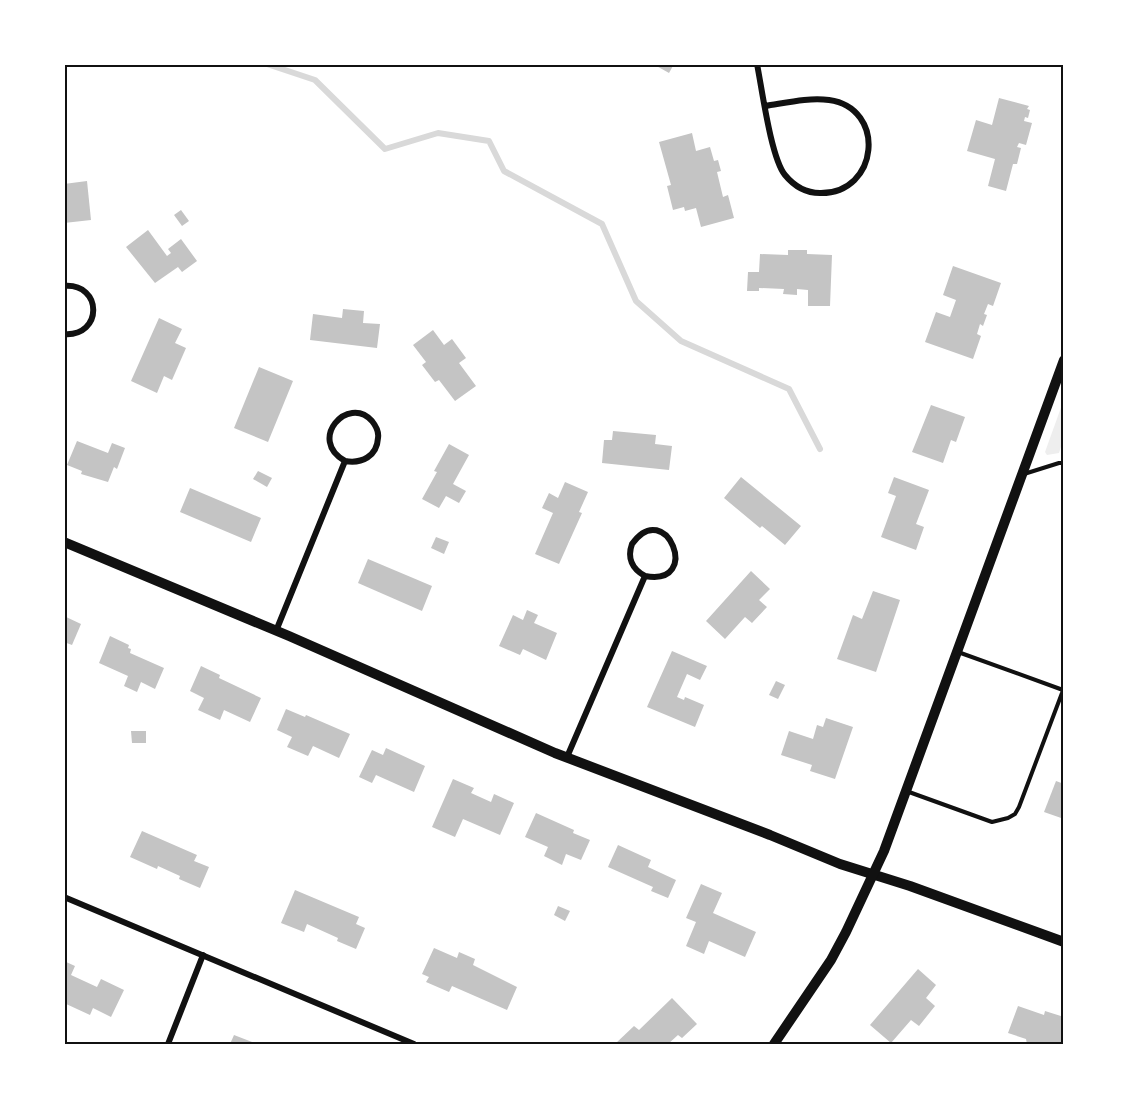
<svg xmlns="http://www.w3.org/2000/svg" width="1128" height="1109" viewBox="0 0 1128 1109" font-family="Barlow,sans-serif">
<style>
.green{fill:#eee}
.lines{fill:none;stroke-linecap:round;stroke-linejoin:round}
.stream{stroke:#d9d9d9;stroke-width:6}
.building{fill:#c4c4c4}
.service{stroke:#111;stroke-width:4}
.minor{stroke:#111;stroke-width:6}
.tertiary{stroke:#111;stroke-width:10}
.secondary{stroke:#111;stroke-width:10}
.neatline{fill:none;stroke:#111;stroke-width:2}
</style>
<rect width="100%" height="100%" fill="#fff"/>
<!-- green -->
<path class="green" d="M1063 402V440L1059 453 1047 455 1045 452Z"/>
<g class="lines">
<!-- stream -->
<path class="stream" d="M267 64 315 80 385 149 438 133 489 141 504 171 602 224 636 301 681 341 789 389 820 449"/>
</g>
<!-- building -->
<g class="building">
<path d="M653 64H674L669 73Z"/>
<path d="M999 98 1029 106 1027 109 1030 110 1028 118 1025 117 1024 121 1032 123 1026 145 1019 143 1017 147 1021 148 1017 164H1013L1006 191 988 186 995 159 967 151 976 120 992 125Z"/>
<path d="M692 133 696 151 710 147 714 161 718 160 721 171 717 172 723 197 728 195 734 218 701 227 696 208 685 211 684 207 673 210 667 186 671 185 659 142Z"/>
<path d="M87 181 91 220 64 223V184Z"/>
<path d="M181 210 189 221 182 226 174 215Z"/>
<path d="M148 230 167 256 171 253 168 249 181 239 197 261 182 272 178 267 155 283 126 247Z"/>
<path d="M788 250H807V254L832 255 830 306H808V290L797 289V295L783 294 784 289 759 288V291H747L748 272H759L760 254 788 255Z"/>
<path d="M953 266 1001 283 993 306 988 304 984 314 987 315 983 326 980 324 977 334 981 336 973 359 925 342 936 312 950 317 956 300 943 295Z"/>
<path d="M343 309 364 311 363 323 380 324 377 348 310 340 313 314 342 318Z"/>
<path d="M159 318 182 329 175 343 186 348 172 380 164 376 157 393 131 381Z"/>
<path d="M433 330 444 345 452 339 466 358 459 363 476 386 455 401 439 380 435 382 422 365 426 362 413 345Z"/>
<path d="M259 367 293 381 268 442 234 428Z"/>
<path d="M931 405 965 417 956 442 951 440 943 463 912 452Z"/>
<path d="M613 431 656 435 655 444 672 446 669 470 602 463 604 440H612Z"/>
<path d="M77 441 108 453 112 443 125 448 117 469 114 467 108 482 81 474 82 471 67 465Z"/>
<path d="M449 444 469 455 453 484 466 491 459 503 446 496 439 508 422 499 437 472 434 471Z"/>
<path d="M258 471 272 478 267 487 253 479Z"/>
<path d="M741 477 801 526 785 545 762 526 760 528 724 498Z"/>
<path d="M894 477 929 490 916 524 924 527 916 550 881 537 896 496 888 493Z"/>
<path d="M565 482 588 492 579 512 582 513 559 564 535 554 553 513 542 508 549 493 558 498Z"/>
<path d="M190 488 261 518 251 542 180 512Z"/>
<path d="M436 537 449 542 444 554 431 548Z"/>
<path d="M368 559 432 586 422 611 358 583Z"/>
<path d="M751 571 770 589 759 600 767 607 752 623 745 617 725 639 706 621Z"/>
<path d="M873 591 900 600 876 672 837 659 853 615 862 619Z"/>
<path d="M527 610 538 615 534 623 557 633 546 660 523 649 520 655 499 646 513 615 523 620Z"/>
<path d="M64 616 81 624 72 645 64 642Z"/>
<path d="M110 636 129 645 128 648 131 649 130 653 164 668 155 689 141 682 137 692 124 686 128 676 99 663Z"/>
<path d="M672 651 707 666 700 680 687 674 677 697 684 700 685 697 704 705 695 727 647 707Z"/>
<path d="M201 666 220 675 219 678 261 698 250 722 224 710 220 720 198 710 204 698 190 691Z"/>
<path d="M776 681 785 685 778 699 769 695Z"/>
<path d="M286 709 305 717 306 715 350 734 339 758 313 746 308 756 287 747 292 737 277 730Z"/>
<path d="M826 718 853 727 835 779 810 771 812 765 781 755 789 731 813 739 817 725 823 727Z"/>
<path d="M131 731H146V743H132Z"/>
<path d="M386 748 425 766 414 792 376 775 372 783 359 777 372 750 383 755Z"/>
<path d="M453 779 474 788 471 793 491 802 494 794 514 803 500 835 463 819 455 837 432 827Z"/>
<path d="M1056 781 1064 784V819L1044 812Z"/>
<path d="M536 813 574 830 573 833 590 840 581 860 566 854 562 865 544 856 548 847 525 837Z"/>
<path d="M142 831 197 855 194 861 209 867 200 888 179 879 180 876 158 866 157 869 130 857Z"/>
<path d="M618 845 651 860 648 867 676 880 668 898 651 891 653 887 608 867Z"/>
<path d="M701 884 722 893 713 913 756 932 745 957 709 941 704 954 686 946 696 922 686 918Z"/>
<path d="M295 890 359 917 356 924 365 928 356 949 337 941 338 938 307 924 304 932 281 923Z"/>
<path d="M558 906 570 911 565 921 554 915Z"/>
<path d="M434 948 457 958 459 952 475 959 473 965 517 987 507 1010 452 986 449 992 426 982 429 977 422 974Z"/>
<path d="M64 961 75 966 71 975 97 987 101 979 124 990 111 1017 93 1008 90 1015 64 1003Z"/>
<path d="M918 969 936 985 926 998 935 1006 919 1026 911 1020 891 1043 870 1025Z"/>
<path d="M672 998 697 1024 682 1038 678 1035 668 1044H615L634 1026 639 1030Z"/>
<path d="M1018 1006 1044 1015 1045 1011 1064 1017V1044H1027L1026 1039 1008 1033Z"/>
<path d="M234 1035 257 1044H230Z"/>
</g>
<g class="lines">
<!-- service -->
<g class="service">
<path d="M1024 474 1059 463H1064"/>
<path d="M909 792 992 822 1008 818 1015 814 1019 807 1062 693 1063 690 958 652"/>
</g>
<!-- minor -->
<g class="minor">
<path d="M757 64C762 89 771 158 785 175 794 186 806 193 820 193 879 194 887 108 829 100 809 97 785 103 765 106"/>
<path d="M64 286C103 283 103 337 64 334"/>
<path d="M276 631 345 461C362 464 377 456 378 438 379 432 376 426 372 421 348 394 307 440 345 461"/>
<path d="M567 757 645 576C703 587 666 496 632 544 627 558 632 569 645 576"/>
<path d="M64 897 414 1044"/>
<path d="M168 1044 203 955"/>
</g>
<!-- tertiary -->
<path class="tertiary" d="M64 542 289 636 555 753 770 835 840 864 910 886 1064 942"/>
<!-- secondary -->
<path class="secondary" d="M774 1044 831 960 846 932 884 851 1064 360"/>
</g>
<!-- border -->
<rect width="1128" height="1109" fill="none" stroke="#ffffff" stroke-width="132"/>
<rect x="66" y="66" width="996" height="977" class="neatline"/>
</svg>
